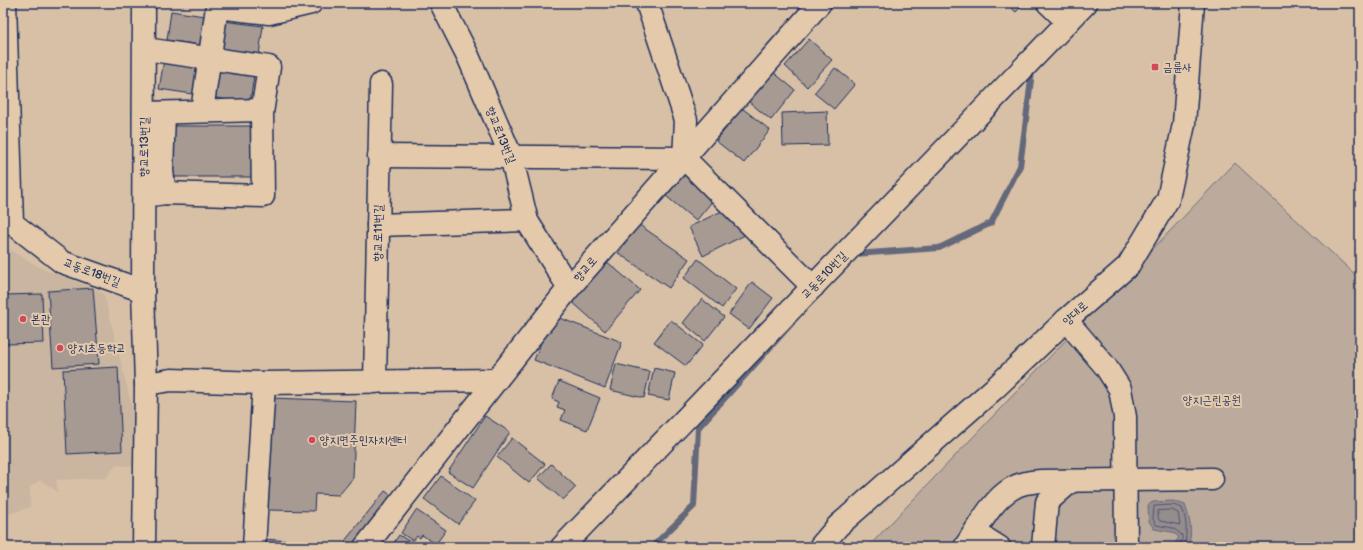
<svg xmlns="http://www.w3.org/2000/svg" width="1363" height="550" viewBox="0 0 1363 550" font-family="'Balsamiq Sans','Poor Story',sans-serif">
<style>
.built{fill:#c9b5a0}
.green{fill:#bcaa9c;stroke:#6c6c7d}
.water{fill:#958c8d;stroke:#64677a}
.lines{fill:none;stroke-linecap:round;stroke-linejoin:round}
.shore{stroke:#4c5471;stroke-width:1}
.stream{stroke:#64677a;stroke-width:6}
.building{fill:#a69a93;stroke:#1b2f5e}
.minor-casing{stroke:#1b2f5e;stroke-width:25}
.minor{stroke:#e4c9ab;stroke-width:22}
.poi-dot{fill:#d1495b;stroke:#e4c9ab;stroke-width:1.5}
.labels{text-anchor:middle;stroke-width:4;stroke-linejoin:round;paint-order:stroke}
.poi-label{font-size:12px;fill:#1b2f5e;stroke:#e4c9ab;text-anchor:start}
.street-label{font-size:12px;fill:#1b2f5e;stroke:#e4c9ab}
.park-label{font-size:12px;fill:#2b3b64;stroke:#e4c9ab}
</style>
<rect width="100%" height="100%" fill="#d8c0a6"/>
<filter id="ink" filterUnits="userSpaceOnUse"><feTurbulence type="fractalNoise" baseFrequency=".025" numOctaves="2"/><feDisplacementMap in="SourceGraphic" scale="8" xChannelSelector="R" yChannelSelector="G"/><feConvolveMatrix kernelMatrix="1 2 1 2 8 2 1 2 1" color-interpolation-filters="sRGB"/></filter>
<g filter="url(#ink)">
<!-- built -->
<path class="built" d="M3 246 43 269 93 288 104 294 131 403 144 467 116 465 106 478 56 480 58 492 40 480 30 487V507L3 516Z"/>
<!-- green -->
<path class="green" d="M1235 163 1360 279V547H868Z"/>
<!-- water -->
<path class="water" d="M1173 501 1185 505C1190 519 1193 532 1188 547H1173L1179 537 1172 532 1154 529 1149 521 1148 505 1153 502Z"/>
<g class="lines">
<!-- shore -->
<g class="shore">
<path d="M1172 510 1178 513 1180 525 1160 521 1158 518V511Z"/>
<path d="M1178 547 1182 539V535L1173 528 1156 525 1153 519 1154 506 1173 505 1182 508C1188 523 1186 532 1185 547"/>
</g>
<!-- stream -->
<g class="stream">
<path d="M852 257 855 254 939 248 991 223 1020 166 1032 72"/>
<path d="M652 547 694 506 698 428 792 323"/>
</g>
</g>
<!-- building -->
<g class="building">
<path d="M1006 3H1025L1016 12Z"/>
<path d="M171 11 211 17 207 46 167 40Z"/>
<path d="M223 21 263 26 259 55 219 49Z"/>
<path d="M809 39 832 60 807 87 785 66Z"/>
<path d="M164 60 204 66 199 95 159 89Z"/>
<path d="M835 68 855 84 834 109 814 93Z"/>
<path d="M214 69 254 75 250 103 210 97Z"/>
<path d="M772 71 795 90 771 120 748 101Z"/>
<path d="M742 108 770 130 744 163 716 141Z"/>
<path d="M827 111 828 145 783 146 782 113Z"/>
<path d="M169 126H254L253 177H168Z"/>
<path d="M685 174 714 199 696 221 666 196Z"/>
<path d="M730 207 745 235 703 256 689 227Z"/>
<path d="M638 224 689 259 669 288 618 253Z"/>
<path d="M698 259 736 289 722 308 684 278Z"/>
<path d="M605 260 640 290 605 331 570 300Z"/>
<path d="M752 282 773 298 749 329 729 314Z"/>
<path d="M93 288 99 364 53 367 48 291Z"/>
<path d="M42 294 44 343 3 344V295Z"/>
<path d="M702 299 724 317 705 341 683 323Z"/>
<path d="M552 315 622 342 605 388 534 360Z"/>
<path d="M671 320 703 345 686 366 654 342Z"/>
<path d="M616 364 650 372 644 398 610 390Z"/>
<path d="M118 367 122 451 67 454 63 370Z"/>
<path d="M654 368 675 373 669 400 648 396Z"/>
<path d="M559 381 600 398 587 430 561 420 565 410 557 407 559 402 552 399Z"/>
<path d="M271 398 356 401 353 478 339 495 315 494 314 511 267 510Z"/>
<path d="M485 416 510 432 473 488 448 472Z"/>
<path d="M512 438 545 464 529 483 497 457Z"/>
<path d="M551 464 576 487 563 500 538 478Z"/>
<path d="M441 476 475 501 458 524 424 499Z"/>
<path d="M385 491 394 497 353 547H350L344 542Z"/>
<path d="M416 510 446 530 436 544 422 535 420 538 417 536 413 541 401 533Z"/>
<path d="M399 535 418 547H391Z"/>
<path d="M263 539 292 541V547H262Z"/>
</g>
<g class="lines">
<!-- minor casing -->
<g class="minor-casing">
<g id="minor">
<path d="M5 3 12 223 62 262 143 291 146 384 144 547"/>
<path d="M441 3 468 56 511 156 527 221 569 288"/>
<path d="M647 3 686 120 684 158"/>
<path d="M1048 3 1068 22"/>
<path d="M202 111 217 7 269 13 311 3"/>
<path d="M144 113 262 110"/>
<path d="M164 113 162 171 165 193"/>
<path d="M379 156 684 158 813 287"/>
<path d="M144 196 165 193 263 196 262 113 269 67 145 49"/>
<path d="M378 225 526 220"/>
<path d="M143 291 144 3"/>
<path d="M1066 320 1106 367 1120 389 1125 417 1126 547"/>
<path d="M375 382 381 84"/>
<path d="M146 384 171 380 264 383 496 380"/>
<path d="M975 532 999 547"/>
<path d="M254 547 264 383"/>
<path d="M365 547 569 288 820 3"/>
<path d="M562 547 1086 3"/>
<path d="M820 547 838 526 996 387 1066 320 1128 266 1168 199 1184 124 1193 3"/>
<path d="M965 547C978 528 991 501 1011 489 1020 483 1030 482 1041 481L1212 479"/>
<path d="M1043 547 1047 502 1071 481"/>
</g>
</g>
<!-- minor -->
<use href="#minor" class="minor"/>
</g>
</g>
<!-- markers -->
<g class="poi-dot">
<rect x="1151" y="63" width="8" height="8" rx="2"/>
<circle cx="23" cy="319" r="4"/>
<circle cx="60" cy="348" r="4"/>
<circle cx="312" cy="440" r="4"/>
</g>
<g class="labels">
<!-- poi labels -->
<g class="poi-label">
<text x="1163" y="71">금륜사</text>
<text x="31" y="323">본관</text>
<text x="68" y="352">양지초등학교</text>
<text x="320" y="444">양지면주민자치센터</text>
</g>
<!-- street labels -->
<g class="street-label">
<text transform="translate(501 135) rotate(68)" y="4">향교로13번길</text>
<text transform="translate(144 147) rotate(-89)" y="4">향교로13번길</text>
<text transform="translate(378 233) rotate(-89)" y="4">향교로11번길</text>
<text transform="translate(585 269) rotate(-49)" y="4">향교로</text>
<text transform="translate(92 272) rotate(21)" y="4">교동로18번길</text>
<text transform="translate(824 275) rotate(-46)" y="4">교동로10번길</text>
<text transform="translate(1075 313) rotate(-42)" y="4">양대로</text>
</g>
<!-- park labels -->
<g class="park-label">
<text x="1212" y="404">양지근린공원</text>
</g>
</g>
<!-- margin -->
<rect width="1363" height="550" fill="none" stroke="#e4c9ab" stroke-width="16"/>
<rect x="8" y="8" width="1347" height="534" fill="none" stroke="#1b2f5e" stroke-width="1.5" filter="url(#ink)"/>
</svg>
